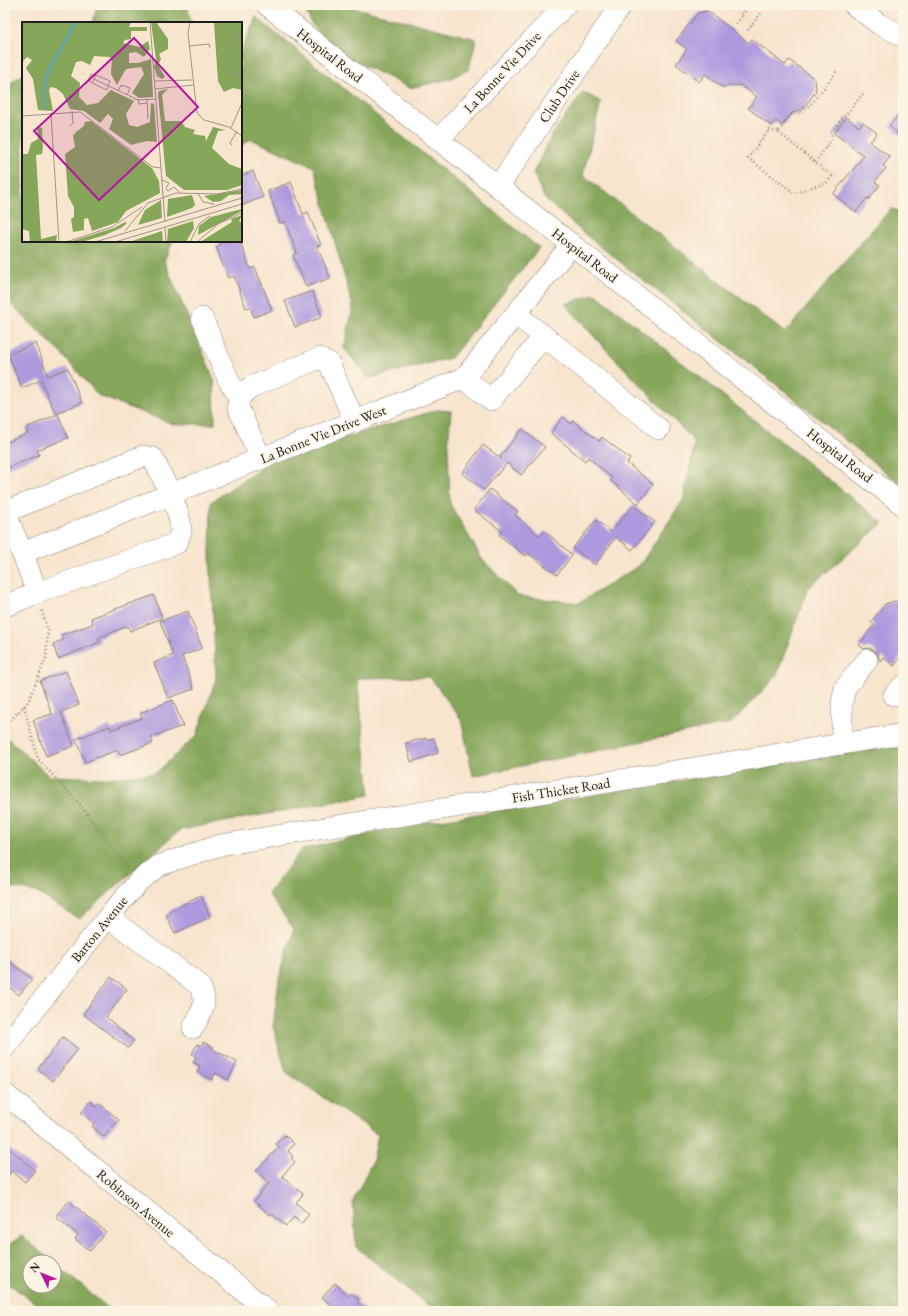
<svg xmlns="http://www.w3.org/2000/svg" width="908" height="1316" viewBox="0 0 908 1316" font-family="'EB Garamond',serif">
<style>
.forest{fill:#86a65a;stroke:#51613b}
.building{fill:#ad99de}
.lines{fill:none;stroke-linecap:round;stroke-linejoin:round}
.minor-casing{stroke:#8a8074;stroke-width:22}
.path{stroke:#8a8074;stroke-width:2.5;stroke-dasharray:1 3;stroke-linecap:butt}
.minor{stroke:#fff;stroke-width:21}
.labels{text-anchor:middle;stroke-width:3.5;stroke-linejoin:round;paint-order:stroke}
.street-label{font-size:14px;fill:#1c1c1c;stroke:#fcf5e5}
.inset-river{fill:none;stroke:#56a4cf;stroke-width:2}
.inset-road{fill:none;stroke:#9f9586;stroke-width:1}
.view{fill:#b5179e;fill-opacity:0.15;stroke:#b5179e;stroke-width:2}
.inset-edge{fill:none;stroke:#1c1c1c;stroke-width:2}
</style>
<rect width="100%" height="100%" fill="#fcf5e5"/>
<filter id="ink" filterUnits="userSpaceOnUse"><feTurbulence type="fractalNoise" baseFrequency=".025" numOctaves="2"/><feDisplacementMap in="SourceGraphic" scale="8" xChannelSelector="R" yChannelSelector="G"/><feConvolveMatrix kernelMatrix="1 2 1 2 8 2 1 2 1" color-interpolation-filters="sRGB"/></filter>
<filter id="wash" filterUnits="userSpaceOnUse"><feTurbulence type="fractalNoise" baseFrequency=".012" numOctaves="4" result="noise"/><feDisplacementMap in="SourceGraphic" scale="16" xChannelSelector="R" yChannelSelector="G"/><feGaussianBlur stdDeviation="0.9" result="paint"/><feColorMatrix in="noise" values="0 0 0 0 0 0 0 0 0 0 0 0 0 0 0 0 0 1.4 0 .05"/><feComposite in="paint" operator="in"/></filter>
<g filter="url(#wash)">
<rect width="100%" height="100%" fill="#f7e5cd"/>
<!-- forest -->
<g class="forest">
<path d="M97 5H187L191 23H93Z"/>
<path d="M303 5H343L476 39 469 69 449 79 410 88 334 51 312 24Z"/>
<path d="M256 17 539 248 451 358 369 378 344 348 353 307 314 167 251 139 241 145V52Z"/>
<path d="M23 74V241H173L164 261 214 379 215 424H173L99 396 58 350 5 298V87Z"/>
<path d="M583 92 601 102 583 175 785 333 863 240 891 209 903 212V486L752 365 587 236 545 199 533 173 552 135Z"/>
<path d="M596 294 883 523 808 588 776 677 731 723 473 776 461 719 430 677 357 678 370 795 180 830 79 919 36 892 5 886V736L49 776 107 778 156 773 197 735 216 679 210 555 211 502 273 460 437 410 451 411 448 445 450 504 482 559 518 596 579 603 640 565 683 500 695 442 600 343 565 304Z"/>
<path d="M903 746V1311H435L356 1247 353 1201 373 1160 378 1135 286 1072 273 1027 279 979 294 929 268 894 301 850 398 827 856 752Z"/>
<path d="M22 1236 53 1262H30V1286H54V1263L112 1311H46L5 1281V1247Z"/>
</g>
<g id="blocks">
<!-- building -->
<g class="building">
<path d="M708 11 749 43 752 39 785 65 789 60 815 79 816 91 802 110 792 113 782 126 776 121 771 126 748 108 757 97 740 85 722 87 705 74 699 82 676 64 687 49 676 41 698 13Z"/>
<path d="M903 110V138L889 126Z"/>
<path d="M847 117 859 127 863 122 877 133 870 142 890 157 883 166 886 168 875 182 880 185 869 199 867 198 856 212 833 194 864 156 834 133Z"/>
<path d="M253 171 263 197 241 206V176Z"/>
<path d="M291 182 303 214 308 212 321 245 317 246 330 278 306 287 293 255 297 253 285 222 280 223 268 191Z"/>
<path d="M218 241H240L250 269 255 267 272 310 254 317 250 307 246 308 234 276 228 278 216 247 220 245Z"/>
<path d="M312 291 322 317 295 327 285 301Z"/>
<path d="M36 343 48 376 68 368 82 403 55 413 41 380 22 388 8 354Z"/>
<path d="M58 414 68 438 37 450 39 455 5 469V443L28 433 26 428Z"/>
<path d="M563 417 571 424 573 421 599 441 602 437 630 459 627 463 653 484 638 504 610 480 612 478 588 457 585 461 551 433Z"/>
<path d="M522 429 545 447 521 475 507 463 484 490 462 473 483 445 502 459 500 457Z"/>
<path d="M490 489 518 512 515 515 540 536 545 531 572 555 557 575 528 553 526 556 499 535 502 531 474 510Z"/>
<path d="M633 505 655 522 632 550 616 537 595 565 573 548 596 520 611 532Z"/>
<path d="M154 595 162 618 130 631 128 626 98 638 100 642 58 659 53 644 63 640 61 635 93 624 91 618Z"/>
<path d="M895 601 903 607V654L894 666 883 657 880 661 878 655 875 651 869 648 864 649 859 645 874 625 871 622 885 604Z"/>
<path d="M188 611 202 648 182 656 194 689 168 698 154 663 173 655 160 621Z"/>
<path d="M66 671 79 705 61 712 74 746 46 756 33 720 52 714 40 681Z"/>
<path d="M173 700 183 726 151 737 153 743 120 755 118 750 85 762 76 739 110 726 111 730 142 718 140 713Z"/>
<path d="M426 738V740L434 738 438 753 411 762 406 743Z"/>
<path d="M201 896 210 917 175 933 166 916 171 910Z"/>
<path d="M5 957 32 979 19 995 5 984Z"/>
<path d="M111 977 127 989 106 1017 134 1041 128 1048 83 1014Z"/>
<path d="M63 1037 78 1049 53 1081 38 1069Z"/>
<path d="M203 1042 213 1047 212 1049 237 1062 228 1080 215 1073 212 1080 197 1072 200 1066 193 1062 196 1057 192 1054 197 1044 201 1046Z"/>
<path d="M91 1101 96 1106 99 1103 119 1120 104 1137 92 1126 94 1123 81 1112Z"/>
<path d="M285 1135 294 1144 288 1151 293 1156 291 1158 295 1162 282 1176 303 1194 296 1203 309 1214 301 1224 294 1217 286 1226 271 1213 270 1215 254 1201 269 1183 256 1171 279 1147 276 1144Z"/>
<path d="M5 1145 35 1170 25 1182 12 1171 5 1179Z"/>
<path d="M69 1201 106 1232 90 1251 75 1239 78 1235 56 1217Z"/>
<path d="M335 1283 349 1296 351 1293 359 1300 357 1302 367 1311H337L322 1297Z"/>
</g>
</g>
</g>
<g filter="url(#ink)">
<use href="#blocks" fill-opacity="0" stroke="#8a8074" stroke-width="1"/>
<g class="lines">
<!-- minor casing -->
<g class="minor-casing">
<g id="minor">
<path d="M267 5 903 505"/>
<path d="M854 5 879 24 903 36"/>
<path d="M438 140 565 5"/>
<path d="M498 187 621 5"/>
<path d="M516 315 544 336 659 429"/>
<path d="M202 318 229 381 239 397"/>
<path d="M464 378 491 400 544 336"/>
<path d="M143 456 153 458C162 478 181 510 181 531 180 535 178 539 177 543L37 593 27 565 5 512Z"/>
<path d="M261 459 238 407 239 397 251 387 319 358 329 363 355 422"/>
<path d="M22 553 464 378 572 244"/>
<path d="M5 606 37 593"/>
<path d="M894 695 903 686"/>
<path d="M842 744V703L845 688 867 660"/>
<path d="M108 917 199 985C210 1003 201 1012 193 1028"/>
<path d="M5 1047 108 917 139 881 160 865 220 845 903 734"/>
<path d="M5 1094 268 1311"/>
</g>
</g>
<!-- path -->
<g class="path">
<path d="M742 15 750 5"/>
<path d="M736 23 742 16 740 5"/>
<path d="M748 30 762 12"/>
<path d="M778 132 769 130 748 158 794 193 828 182 832 176 778 132 792 114 801 113 813 102 837 71"/>
<path d="M815 162 832 139V131L864 93"/>
<path d="M24 706 38 759 81 806 129 869"/>
<path d="M5 726 28 702 46 658 48 630 41 609"/>
</g>
<!-- minor -->
<use href="#minor" class="minor"/>
</g>
</g>
<g class="labels">
<!-- street labels -->
<g class="street-label">
<text transform="translate(330 55) rotate(38)" y="5">Hospital Road</text>
<text transform="translate(502 72) rotate(-47)" y="5">La Bonne Vie Drive</text>
<text transform="translate(559 96) rotate(-56)" y="5">Club Drive</text>
<text transform="translate(585 255) rotate(38)" y="5">Hospital Road</text>
<text transform="translate(323 434) rotate(-22)" y="5">La Bonne Vie Drive West</text>
<text transform="translate(840 455) rotate(38)" y="5">Hospital Road</text>
<text transform="translate(561 790) rotate(-9)" y="5">Fish Thicket Road</text>
<text transform="translate(99 929) rotate(-51)" y="5">Barton Avenue</text>
<text transform="translate(136 1203) rotate(40)" y="5">Robinson Avenue</text>
</g>
</g>
<!-- overview -->
<g transform="translate(22 22)">
<rect width="220" height="220" fill="#f7e5cd"/>
<path d="M0 0H109L107 5H125V9H109V17L103 18 101 21 117 25 126 19 128 27 122 35 114 30 107 31V41H116L129 37 131 75 117 76 110 71 122 52 119 45 104 47 95 63 89 52 90 37 87 35 72 34 68 43 60 39 54 40 49 54 58 61 57 75 65 83 76 81 89 68 112 79 104 92 107 103 115 105 128 100 129 81 132 82 135 120 125 119 109 123 87 107 91 97 86 92 78 101 62 89 48 87 41 72 34 66 29 65 27 68 31 89 16 88 11 57 4 46 10 38 5 35 0 40ZM129 0H134L146 17V27L137 32 139 37 136 43 143 55 140 57 135 54 132 45 134 37ZM220 0V68L211 66 202 70 196 59 192 1ZM146 67 140 73 143 99H159L163 105 173 108 171 112 183 114 184 119 191 105 203 108 196 109 190 126 207 142 220 147V163L205 168H162L144 154 136 72 137 69ZM69 99 130 146 137 159 138 171 104 189 96 200 70 209 66 196 62 197V208L51 210 49 197 52 195V185L46 174 43 132 53 125 51 114 54 110 62 104 63 100ZM15 104 20 106 21 125 20 132 14 133 19 217 35 213 34 220H8L7 209 0 207V132H6L9 121 16 117ZM220 168V172L207 173 199 179 191 180 182 174ZM170 173 173 183 170 186 145 195 146 177ZM139 178 140 196 116 203 123 188ZM220 187V189L176 213 177 204 189 195ZM220 193 217 199 220 201V220H178L210 200 209 197ZM171 199 172 206 164 220H145L146 207ZM103 200 105 201 99 206 83 213 60 220H47L92 206ZM140 209 141 220H107Z" fill="#86a65a"/>
<path class="inset-river" d="M22 87V68L27 47 54 0"/>
<path class="inset-road" d="M128 0 143 200M168 0 166 11 175 91 182 98 207 105 220 114M167 24 187 22 188 26M212 52 208 13 220 12M74 53 88 59 85 68 70 61ZM204 53 220 52M72 57 116 78 134 77M133 59 170 58M70 61 66 58 69 52 74 53M133 67 171 63M96 69 99 63 108 66 105 73M116 78 117 82 125 81M125 78 126 97M29 91 37 220M0 94 58 90 131 145 139 146M48 104 51 101 50 89M209 106 220 81M210 123 208 121 215 109M140 158 147 161 144 166 146 169 152 165 158 171M176 171 181 180 192 182M126 181 154 171 195 172 220 167M143 206 144 220M103 209 126 181M44 220 90 205 120 185M73 220 220 176M93 220 220 182M168 220 177 202 188 194M175 220 196 202 220 191"/>
<path class="view" d="M112 16 176 85 77 178 12 109Z"/>
<rect width="220" height="220" class="inset-edge"/>
</g>
<!-- margin -->
<rect width="908" height="1316" fill="none" stroke="#fcf5e5" stroke-width="20"/>
<!-- north arrow -->
<g transform="translate(42 1274) rotate(313)"><circle r="19" fill="#fcf5e5" stroke="#a29e95"/>
<path d="M0-3L7 15L0 10L-7 15Z" fill="#b5179e"/>
<text y="-6" font-size="11" font-weight="bold" text-anchor="middle" fill="#1c1c1c">N</text>
</g>
</svg>
